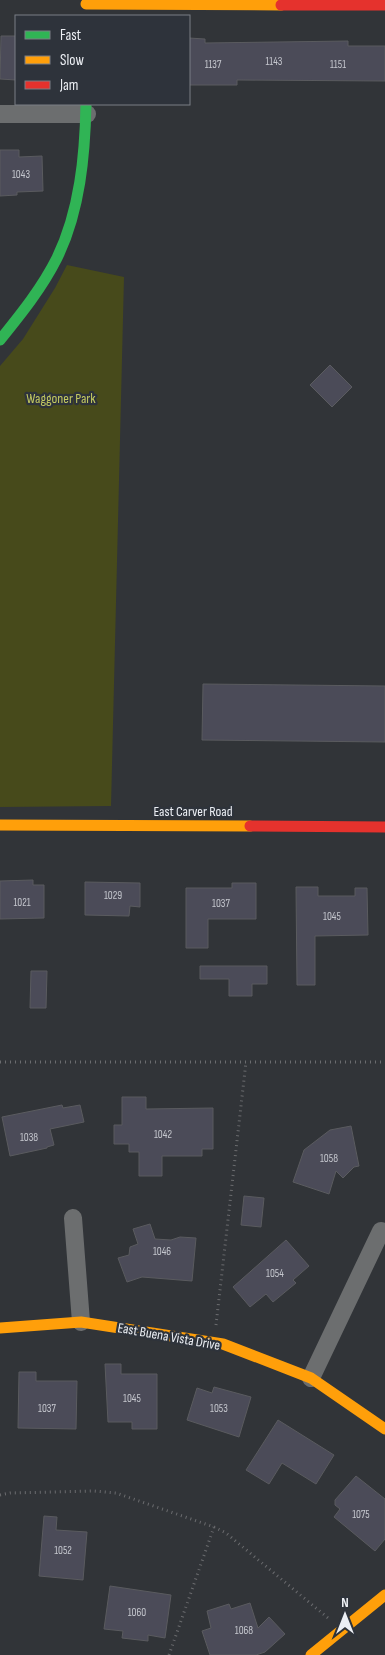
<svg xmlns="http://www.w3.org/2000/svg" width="385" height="1655" viewBox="0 0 385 1655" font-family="'Sofia Sans Condensed',sans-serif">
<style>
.green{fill:#474a1b}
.building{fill:#4b4b58;stroke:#5a5b5f}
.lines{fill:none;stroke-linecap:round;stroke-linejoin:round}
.path{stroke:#6b6c6f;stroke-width:3;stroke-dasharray:1 4;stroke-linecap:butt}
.street{stroke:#6c6e6f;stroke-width:18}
.fast{stroke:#30b455;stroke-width:11}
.slow{stroke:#ff9f0a;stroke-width:11}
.jam{stroke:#e5322d;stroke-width:11}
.labels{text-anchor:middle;stroke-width:4.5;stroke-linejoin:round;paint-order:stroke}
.number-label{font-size:11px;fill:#c4c6cd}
.park-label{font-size:14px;fill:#c4ca61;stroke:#2e333b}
.street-label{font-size:14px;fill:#eceff4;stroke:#2e333b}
</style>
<rect width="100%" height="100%" fill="#313438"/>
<!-- green -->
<path class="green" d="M67 265 124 277 111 806 0 807V366L23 339 55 288Z"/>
<!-- building -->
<g class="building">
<path d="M1 36H16V80L0 79Z"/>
<path d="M189 38 205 39V43L348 41V46H385V81L237 80V85H189Z"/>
<path d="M0 150H19V157L42 156 43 191 17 192V195L0 196Z"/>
<path d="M330 365 352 387 332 407 310 385Z"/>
<path d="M203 684 385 686V742L202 740Z"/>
<path d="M33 880V885H44V918L0 919V881Z"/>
<path d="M85 882 140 883V907L130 906 129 916 85 915Z"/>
<path d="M232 883H256V919H208V948H186V888H232Z"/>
<path d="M296 887H318V896H355V888H367L368 935 315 936V985H297Z"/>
<path d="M200 966H267V984H252V996H229V979H200Z"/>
<path d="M31 971H47L46 1008H30Z"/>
<path d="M122 1097H146V1109L213 1108V1149H202V1156H162V1176H139V1152H129V1144H114V1125H122Z"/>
<path d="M62 1105 63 1108 80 1105 84 1122 50 1129 54 1145 47 1147V1148L10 1156 2 1117Z"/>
<path d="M351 1126 359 1166 354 1167 343 1178 336 1171 329 1194 293 1182 304 1150 330 1130Z"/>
<path d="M244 1196 264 1198 261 1227 241 1225Z"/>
<path d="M150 1224 155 1239 171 1240 180 1237 196 1238 192 1281 142 1277 127 1282 118 1258 129 1255 130 1247 138 1244 133 1229Z"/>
<path d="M286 1240 309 1266 293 1280 296 1283 273 1302 266 1294 250 1307 233 1287Z"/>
<path d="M105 1364H121V1374H157V1429H132V1422H108Z"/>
<path d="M19 1372H36V1381H77L76 1429 18 1428Z"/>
<path d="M214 1387 251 1397 239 1437 187 1420 197 1388 212 1393Z"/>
<path d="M278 1420 334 1455 316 1484 282 1463 269 1484 246 1470Z"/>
<path d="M356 1476 385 1499V1539L375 1551 334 1517 340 1509 335 1505V1500Z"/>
<path d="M44 1516 57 1517 56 1530 87 1532 83 1580 39 1576Z"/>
<path d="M110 1586 171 1595 165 1638 148 1635V1641L122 1638 123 1631 104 1629Z"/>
<path d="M250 1603 258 1628 269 1617 285 1634 265 1652 256 1655H210L202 1631 211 1628 207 1611 229 1604 231 1609Z"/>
</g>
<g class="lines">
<!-- path -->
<g class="path">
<path d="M0 1062H385"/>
<path d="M216 1325 246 1062"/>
<path d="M0 1495 10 1493 94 1491 116 1493 214 1527 226 1533 328 1618"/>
<path d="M169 1655 214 1527"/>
</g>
<!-- street -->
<g class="street">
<path d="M0 114H87"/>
<path d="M73 1218 81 1322"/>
<path d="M311 1378 381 1231"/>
</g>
<!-- fast -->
<path class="fast" d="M0 340C21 314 42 288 57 258 80 211 85 155 86 104"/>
<!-- slow -->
<g class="slow">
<path d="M86 4 281 5"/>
<path d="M0 825 250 826"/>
<path d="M0 1328 81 1322 223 1344 311 1378 385 1429"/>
<path d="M311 1655 385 1595"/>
</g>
<!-- jam -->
<g class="jam">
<path d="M281 5H385"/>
<path d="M250 826 385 827"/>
</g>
</g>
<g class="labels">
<!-- number labels -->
<g class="number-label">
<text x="274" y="65">1143</text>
<text x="213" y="68">1137</text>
<text x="338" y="68">1151</text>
<text x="21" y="178">1043</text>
<text x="113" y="899">1029</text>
<text x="22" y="906">1021</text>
<text x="221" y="907">1037</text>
<text x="332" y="920">1045</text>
<text x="163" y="1138">1042</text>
<text x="29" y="1141">1038</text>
<text x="329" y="1162">1058</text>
<text x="162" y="1255">1046</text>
<text x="275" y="1277">1054</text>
<text x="132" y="1402">1045</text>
<text x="47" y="1412">1037</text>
<text x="219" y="1412">1053</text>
<text x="361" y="1518">1075</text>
<text x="63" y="1554">1052</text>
<text x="137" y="1616">1060</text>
<text x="244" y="1634">1068</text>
</g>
<!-- park labels -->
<g class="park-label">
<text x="61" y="403">Waggoner Park</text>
</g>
<!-- street labels -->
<g class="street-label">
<text x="193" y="816">East Carver Road</text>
<text transform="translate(169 1336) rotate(10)" y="5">East Buena Vista Drive</text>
</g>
</g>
<!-- legend -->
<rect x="15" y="15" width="175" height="90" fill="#2e333b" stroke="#7a7e85"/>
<rect x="25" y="31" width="25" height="8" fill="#30b455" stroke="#7a7e85"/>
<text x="60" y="40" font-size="15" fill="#eceff4">Fast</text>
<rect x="25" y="56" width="25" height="8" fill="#ff9f0a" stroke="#7a7e85"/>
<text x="60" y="65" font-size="15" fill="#eceff4">Slow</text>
<rect x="25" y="81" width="25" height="8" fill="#e5322d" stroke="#7a7e85"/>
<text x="60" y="90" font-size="15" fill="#eceff4">Jam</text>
<!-- north arrow -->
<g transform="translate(345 1615)" stroke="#2e333b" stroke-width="4" paint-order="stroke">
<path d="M0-4L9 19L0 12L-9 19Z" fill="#eceff4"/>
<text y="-8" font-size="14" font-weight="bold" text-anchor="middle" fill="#eceff4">N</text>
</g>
</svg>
